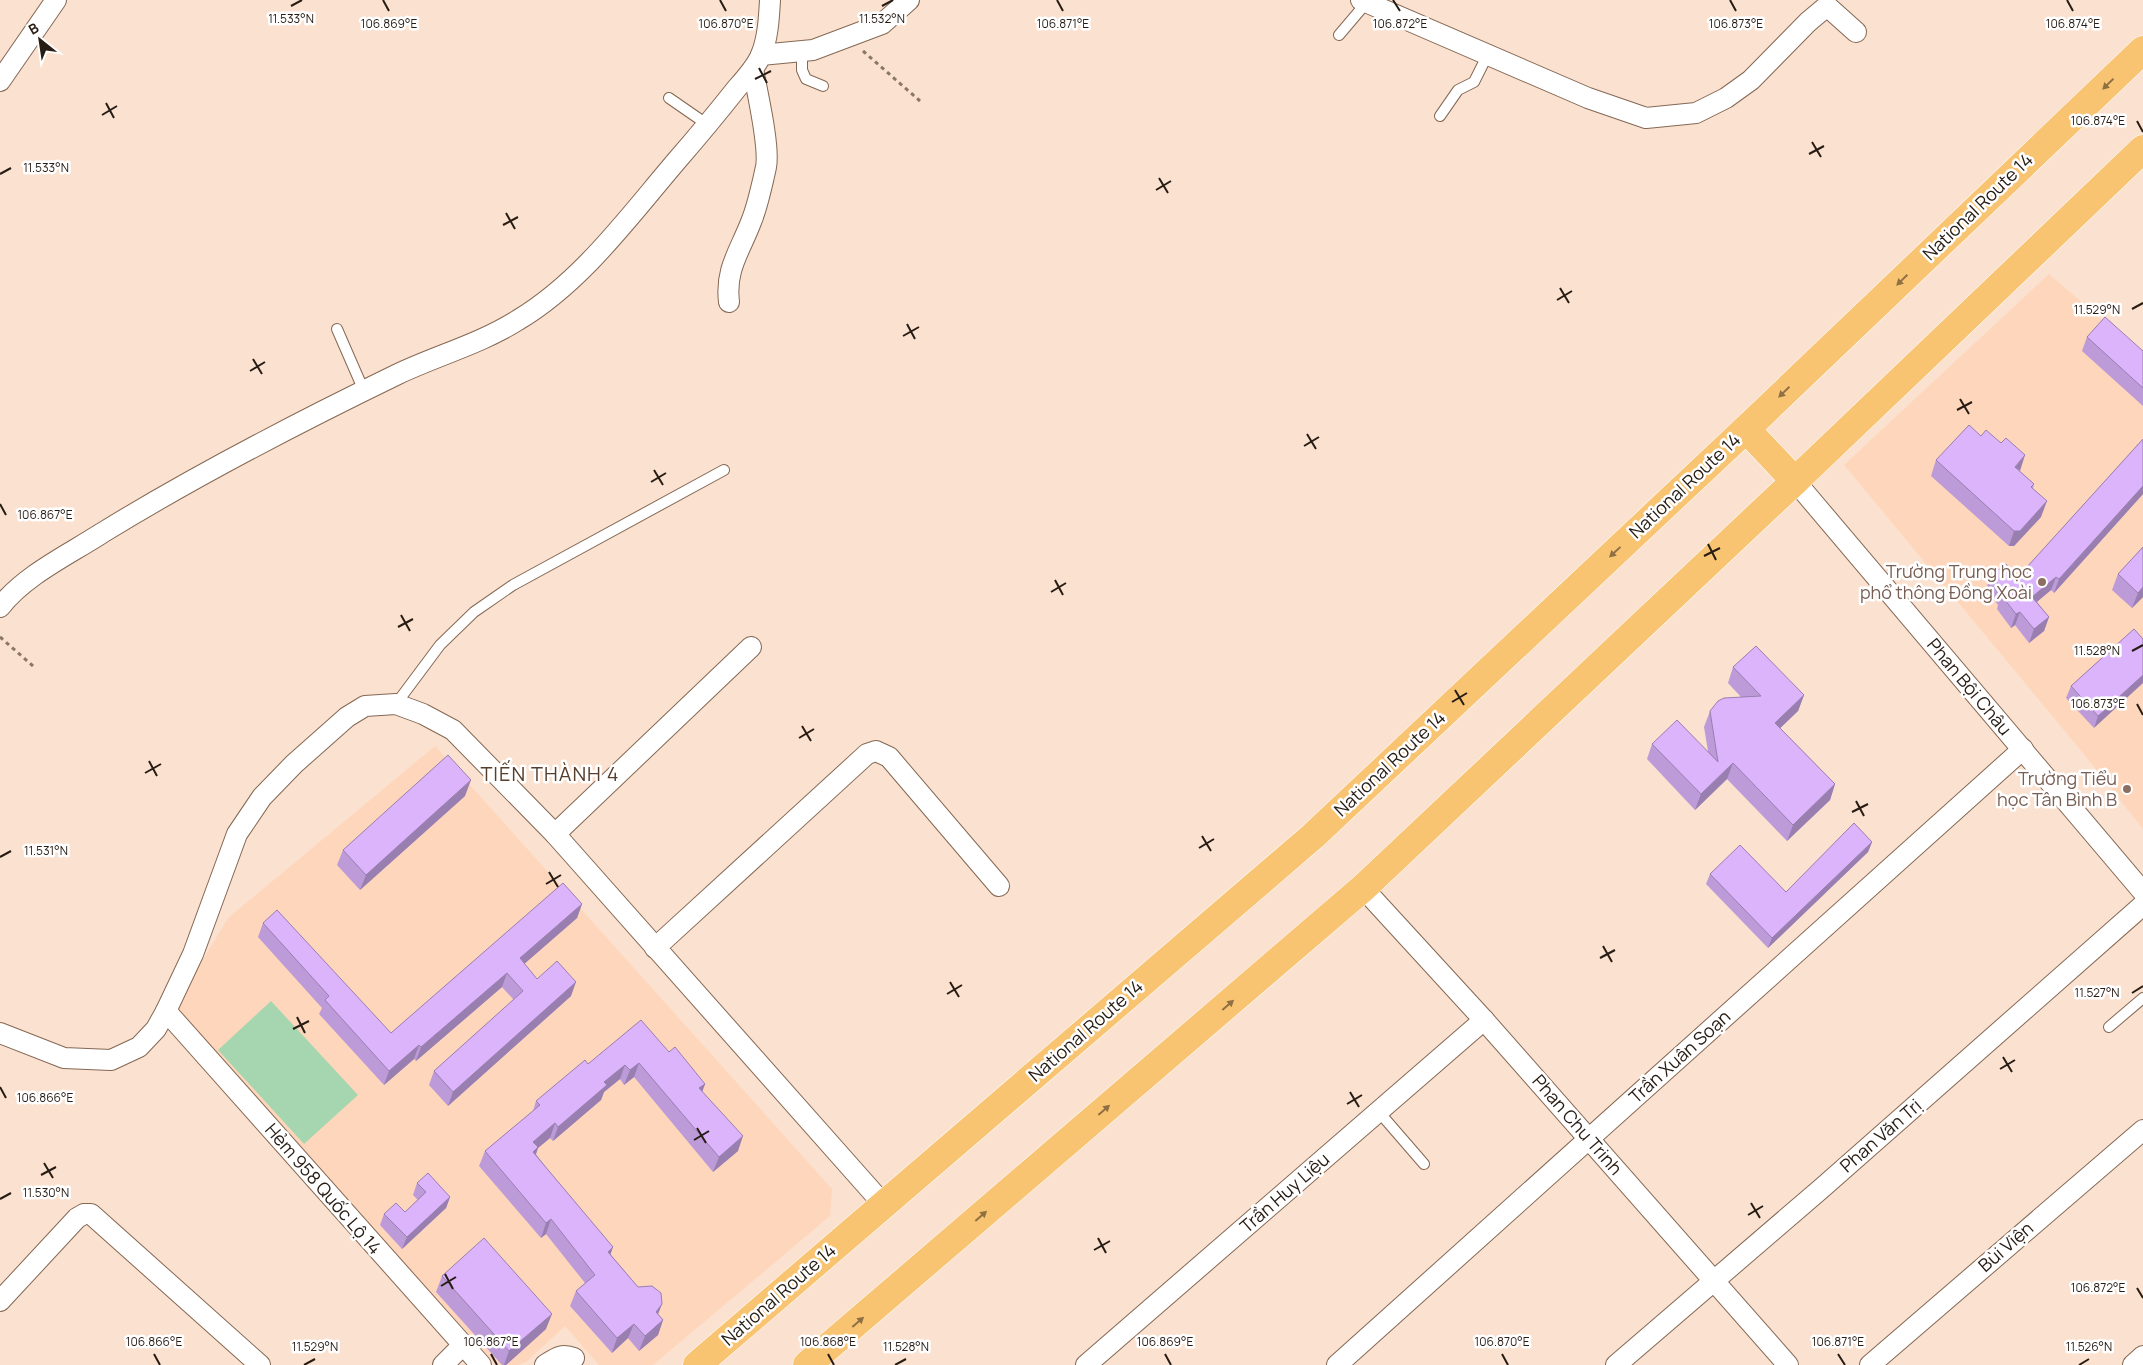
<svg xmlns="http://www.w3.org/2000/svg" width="2143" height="1365" viewBox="0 0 2143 1365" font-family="Manrope,sans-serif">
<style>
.built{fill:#fed6bb}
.green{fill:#a6d6af}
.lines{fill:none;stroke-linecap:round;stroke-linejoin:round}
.service-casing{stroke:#846854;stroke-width:12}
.minor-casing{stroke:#846854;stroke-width:22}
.trunk-casing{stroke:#fff;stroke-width:29}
.path{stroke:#89776a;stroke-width:3;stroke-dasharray:4 4;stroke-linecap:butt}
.service{stroke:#fff;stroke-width:10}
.minor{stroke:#fff;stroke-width:20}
.trunk{stroke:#f8c472;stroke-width:28}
.wall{fill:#bc9bd8}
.shaded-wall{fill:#997eb0}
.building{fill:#dbb4fb;stroke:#997eb0}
.oneway{fill:#907043}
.ticks{fill:none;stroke:#271c14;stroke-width:2}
.education-dot{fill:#8d6e63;stroke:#fff;stroke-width:2}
.labels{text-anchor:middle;stroke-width:5;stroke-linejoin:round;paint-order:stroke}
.street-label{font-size:18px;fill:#271c14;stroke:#fff}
.education-label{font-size:18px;fill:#785e54;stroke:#fff;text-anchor:end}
.quarter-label{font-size:20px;letter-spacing:1px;fill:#573d2b;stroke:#fff}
.ticks-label{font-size:12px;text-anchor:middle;fill:#271c14;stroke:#fff;stroke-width:5;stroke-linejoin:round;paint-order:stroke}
</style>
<rect width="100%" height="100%" fill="#fbe1cf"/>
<!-- built -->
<g class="built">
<path d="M2049 274 2143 355V829L2079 748 1844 465Z"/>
<path d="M435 746 832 1189 830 1216 653 1365H599L565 1326 526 1362 518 1365H496L174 1008 228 918Z"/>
</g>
<!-- green -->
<path class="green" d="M271 1001 358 1095 304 1144 218 1050Z"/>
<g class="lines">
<!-- service casing -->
<g class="service-casing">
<g id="service">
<path d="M1339 35 1367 2"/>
<path d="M802 52V70L806 79 823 86"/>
<path d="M669 98 708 125"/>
<path d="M1440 116 1458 90 1474 82 1488 54"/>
<path d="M337 329 364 391"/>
<path d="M396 704 440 645 474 612 513 585 724 470"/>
<path d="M2109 1027 2143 998"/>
<path d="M1379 1112 1424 1164"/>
</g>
</g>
<!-- minor casing -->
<g class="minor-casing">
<g id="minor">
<path d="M1361 0 1588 98 1646 118 1696 113 1726 98 1751 80 1808 22 1827 6 1856 32"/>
<path d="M761 55 813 50 882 24 909 0"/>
<path d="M0 81 56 0"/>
<path d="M729 302C725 269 740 251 751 222 758 205 762 185 766 167 770 146 757 92 753 69"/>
<path d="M1795 481 2143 892"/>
<path d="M0 607C25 575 68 555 102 533 198 474 297 423 398 374 438 355 480 344 518 320 583 281 630 215 679 158 699 135 718 112 737 88 746 78 756 67 761 55 768 38 769 18 770 0"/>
<path d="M555 834 751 647"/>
<path d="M1363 888 1484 1020 1788 1365"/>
<path d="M655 948 867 754 876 751 889 757 999 886"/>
<path d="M166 1011 481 1365"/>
<path d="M0 1033 64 1058 111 1060 139 1047 156 1029 166 1011 193 954 237 834 262 797 294 764 347 717 365 706 396 704 423 714 453 730 555 834 884 1205"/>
<path d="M0 1301 77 1218 84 1214H91L260 1365"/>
<path d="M443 1365 462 1346"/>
<path d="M545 1365C556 1358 561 1353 574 1358"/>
<path d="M1086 1365 1484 1020"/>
<path d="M1337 1365 2023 749"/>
<path d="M1616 1365 1822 1188 2143 905"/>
<path d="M1870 1365 2143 1130"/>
<path d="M2133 1365 2143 1356"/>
</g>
</g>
<!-- trunk casing -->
<g class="trunk-casing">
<g id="trunk">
<path d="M1746 429 1795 481"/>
<path d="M697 1365 1313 836 1746 429 2143 50"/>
<path d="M807 1365 1363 888 1795 481 2143 149"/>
</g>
</g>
<!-- path -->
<g class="path">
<path d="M863 51 920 101"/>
<path d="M0 637 33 666"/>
</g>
<!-- service -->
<use href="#service" class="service"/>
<!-- minor -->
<use href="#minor" class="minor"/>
<!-- trunk -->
<use href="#trunk" class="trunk"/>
</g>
<!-- wall -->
<g class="wall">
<path d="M2087 337 2143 351V406L2082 351Z"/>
<path d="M1981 436 2034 484 2033 488 2041 517 2014 546H2009L1931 476 1936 460Z"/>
<path d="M2143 439V494L2054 593 2051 590 2037 602 2049 617 2044 631 2029 643 2015 625 2011 628 1997 609 1998 605 1986 589 1991 575 2017 578Z"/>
<path d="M2143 547V597L2132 608 2112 590 2118 574Z"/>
<path d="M2134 629 2094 728 2066 698 2071 686Z"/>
<path d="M1733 667 1804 695 1798 711 1780 728 1835 784 1830 800 1787 841 1727 779 1695 810 1647 759 1652 744 1708 751 1704 727 1710 711 1741 697 1728 683Z"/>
<path d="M465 796 360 890 337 865 343 850Z"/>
<path d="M1872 842 1868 852 1768 948 1706 884 1710 874 1786 892Z"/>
<path d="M582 904 577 918 524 964 537 979 571 996 448 1106 429 1085 434 1071 514 1000 502 987 416 1061 414 1059 384 1085 319 1014 322 1008 258 937 263 923 391 1033Z"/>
<path d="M669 1052 705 1084 702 1092 738 1151 713 1172 634 1077 624 1085 620 1079 604 1092 601 1100 553 1141 550 1138 538 1148 536 1154 611 1255 638 1287 662 1304 658 1314 663 1320 658 1335 639 1351 628 1338 612 1353 570 1306 576 1291 585 1283 546 1234 541 1238 479 1166 485 1151 533 1111 536 1101 588 1064Z"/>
<path d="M417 1183 450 1197 446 1208 402 1249 380 1225 384 1214 405 1212 418 1200 413 1195Z"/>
<path d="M442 1276 546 1329 506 1365H502L436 1292Z"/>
</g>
<!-- shaded-wall -->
<g class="shaded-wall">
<path d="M2025 455 2020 471 2015 467Z"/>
<path d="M2143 486V494L2054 593 2059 579Z"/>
<path d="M2047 501 2041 517 2014 546H2009L2014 531Z"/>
<path d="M2056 577 2051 590 2027 610 2032 597Z"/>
<path d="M2143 587V597L2132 608 2138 593Z"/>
<path d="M2020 612 2015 625 2011 628 2016 614Z"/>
<path d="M2049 617 2044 631 2029 643 2034 629Z"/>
<path d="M2143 675V683L2094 728 2098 716Z"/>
<path d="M1804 695 1798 711 1770 738 1775 723Z"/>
<path d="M1733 763 1727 779 1695 810 1701 794Z"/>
<path d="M471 780 465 796 360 890 366 875Z"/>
<path d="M1835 784 1830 800 1787 841 1793 825Z"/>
<path d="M1872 842 1868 852 1768 948 1772 938Z"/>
<path d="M582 904 577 918 515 972 520 958Z"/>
<path d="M507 973 502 987 416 1061 421 1047Z"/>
<path d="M576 982 571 996 448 1106 453 1092Z"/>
<path d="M419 1045 414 1059 384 1085 389 1071Z"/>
<path d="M639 1063 634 1077 624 1085 630 1070Z"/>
<path d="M625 1065 620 1079 604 1092 601 1100 553 1141 558 1127 604 1082Z"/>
<path d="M705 1084 700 1098 699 1088Z"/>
<path d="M555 1123 550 1138 538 1148 533 1162V1142Z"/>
<path d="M743 1136 738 1151 713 1172 719 1157Z"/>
<path d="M450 1197 446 1208 402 1249 407 1237Z"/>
<path d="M551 1219 546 1234 541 1238 546 1223Z"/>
<path d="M613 1247 608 1262V1252Z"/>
<path d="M662 1304 656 1319V1312Z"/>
<path d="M552 1314 546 1329 506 1365H504L509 1351Z"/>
<path d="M663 1320 658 1335 639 1351 645 1336Z"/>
<path d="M634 1324 628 1338 612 1353 617 1338Z"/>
</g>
<!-- building -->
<g class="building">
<path d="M2105 317 2143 351V388L2087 337Z"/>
<path d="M1969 425 1981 436 1986 430 2001 443 2006 438 2025 455 2015 467 2034 484 2031 487 2047 501 2020 531H2014L1936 460Z"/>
<path d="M2143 439V486L2059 579 2056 577 2032 597 2049 617 2034 629 2020 612 2016 614 2002 596 2005 593 1991 575 2006 564 2017 578Z"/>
<path d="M2143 547V587L2138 593 2118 574Z"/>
<path d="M2134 629 2143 639V675L2098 716 2071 686Z"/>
<path d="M1756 646 1804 695 1775 723 1835 784 1793 825 1733 763 1701 794 1652 744 1677 720 1718 762 1710 711 1718 701 1724 698 1761 696 1733 667Z"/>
<path d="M448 755 471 780 366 875 343 850Z"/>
<path d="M1854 823 1872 842 1772 938 1710 874 1740 845 1786 892Z"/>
<path d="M563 883 582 904 520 958 537 979 557 961 576 982 453 1092 434 1071 523 991 507 973 421 1047 419 1045 389 1071 325 1000 329 996 263 923 277 910 391 1033Z"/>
<path d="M641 1020 669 1052 675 1047 705 1084 699 1088 743 1136 719 1157 639 1063 630 1070 625 1065 604 1082 607 1085 558 1127 555 1123 533 1142 538 1147 533 1152 613 1247 608 1252 638 1287 652 1286 661 1293 662 1304 656 1312 663 1320 645 1336 634 1324 617 1338 576 1291 595 1275 551 1219 546 1223 485 1151 540 1105 536 1101 585 1060 588 1064Z"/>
<path d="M428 1173 450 1197 407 1237 384 1214 396 1203 405 1212 426 1192 417 1183Z"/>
<path d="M484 1238 552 1314 509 1351 442 1276Z"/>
</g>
<!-- one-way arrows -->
<defs><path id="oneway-solid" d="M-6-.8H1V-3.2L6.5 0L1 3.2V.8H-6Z" transform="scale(1.25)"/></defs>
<g class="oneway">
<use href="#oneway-solid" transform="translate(2108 84) rotate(136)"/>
<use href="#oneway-solid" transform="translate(1902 280) rotate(136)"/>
<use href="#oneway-solid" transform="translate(1784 392) rotate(136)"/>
<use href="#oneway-solid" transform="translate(1615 552) rotate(137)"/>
<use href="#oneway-solid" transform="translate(1228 1005) rotate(-41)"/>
<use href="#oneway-solid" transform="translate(1104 1110) rotate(-41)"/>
<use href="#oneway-solid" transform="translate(981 1216) rotate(-41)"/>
<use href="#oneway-solid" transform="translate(858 1322) rotate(-41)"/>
</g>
<!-- ticks -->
<path class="ticks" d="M383 0 389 11M720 0 726 11M1057 0 1063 11M1393 0 1400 11M1730 0 1736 11M2067 0 2073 11M291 6 302 0M882 6 893 0M759 68 767 83M755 79 771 71M106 103 114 118M102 115 117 106M2137 121 2143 132M1812 142 1821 157M1809 154 1824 146M0 174 11 168M1159 178 1168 193M1156 190 1171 181M506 213 515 229M503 225 518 217M1560 288 1569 303M1557 300 1572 291M2132 309 2143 303M907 324 915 339M903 336 919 327M253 359 262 374M250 371 265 362M1960 399 1969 414M1957 410 1972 402M1307 434 1316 449M1304 446 1319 437M654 470 663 485M651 482 666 473M0 504 6 515M1708 544 1716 560M1704 556 1720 548M1055 580 1063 595M1051 592 1066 583M401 615 410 631M398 627 413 619M2132 651 2143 645M1455 690 1464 705M1452 702 1467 693M2137 704 2143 715M802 726 811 741M799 738 814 729M149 761 157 776M145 773 161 764M1856 801 1864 816M1852 812 1868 804M1202 836 1211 851M1199 848 1214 839M0 857 11 851M549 872 558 887M546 884 561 875M1603 946 1612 962M1600 958 1615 950M950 982 959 997M2132 993 2143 986M947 994 962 985M297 1017 305 1033M293 1029 309 1021M2003 1057 2012 1072M2000 1069 2015 1060M0 1087 6 1098M1350 1092 1359 1107M1347 1104 1362 1095M697 1128 706 1143M694 1140 709 1131M44 1163 53 1178M41 1175 56 1167M0 1199 11 1193M1751 1203 1760 1218M1748 1215 1763 1206M1098 1238 1106 1253M1094 1250 1110 1241M445 1274 453 1289M441 1286 456 1277M2137 1288 2143 1298M154 1354 160 1365M491 1354 497 1365M828 1354 834 1365M1165 1354 1171 1365M1502 1354 1508 1365M1838 1354 1845 1365M304 1365 315 1359M895 1365 906 1359M2079 1365 2089 1359"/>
<!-- markers -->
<g class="education-dot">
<circle cx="2042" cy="582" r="5"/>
<circle cx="2127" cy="789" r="5"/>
</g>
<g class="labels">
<!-- street labels -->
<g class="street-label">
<text transform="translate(1978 207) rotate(-44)" y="6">National Route 14</text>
<text transform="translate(1685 486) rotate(-43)" y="6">National Route 14</text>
<text transform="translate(1969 687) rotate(50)" y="6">Phan Bội Châu</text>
<text transform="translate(1390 764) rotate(-43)" y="6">National Route 14</text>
<text transform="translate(1086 1031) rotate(-41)" y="6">National Route 14</text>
<text transform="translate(1680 1057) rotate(-42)" y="6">Trần Xuân Soạn</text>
<text transform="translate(1577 1125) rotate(49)" y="6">Phan Chu Trinh</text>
<text transform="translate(1881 1136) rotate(-41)" y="6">Phan Văn Trị</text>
<text transform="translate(323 1189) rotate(49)" y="6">Hẻm 958 Quốc Lộ 14</text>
<text transform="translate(1285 1193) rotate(-41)" y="6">Trần Huy Liệu</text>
<text transform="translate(2006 1247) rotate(-41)" y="6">Bùi Viện</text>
<text transform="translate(779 1295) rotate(-41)" y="6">National Route 14</text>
</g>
<!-- education labels -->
<g class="education-label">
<text x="2032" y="578">Trường Trung học<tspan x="2032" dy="21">phổ thông Đồng Xoài</tspan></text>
<text x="2117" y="785">Trường Tiểu<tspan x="2117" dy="21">học Tân Bình B</tspan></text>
</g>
<!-- quarter labels -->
<g class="quarter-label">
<text x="550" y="781">TIẾN THÀNH 4</text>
</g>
</g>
<g class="ticks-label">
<text x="291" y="23">11.533°N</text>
<text x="882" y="23">11.532°N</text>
<text x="389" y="28">106.869°E</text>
<text x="726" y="28">106.870°E</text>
<text x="1063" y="28">106.871°E</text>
<text x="1400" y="28">106.872°E</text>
<text x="1736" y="28">106.873°E</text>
<text x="2073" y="28">106.874°E</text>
<text x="2098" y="125">106.874°E</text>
<text x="46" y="172">11.533°N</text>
<text x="2097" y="314">11.529°N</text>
<text x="45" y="519">106.867°E</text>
<text x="2097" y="655">11.528°N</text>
<text x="2098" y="708">106.873°E</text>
<text x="46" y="855">11.531°N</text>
<text x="2097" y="997">11.527°N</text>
<text x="45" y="1102">106.866°E</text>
<text x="46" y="1197">11.530°N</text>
<text x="2098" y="1292">106.872°E</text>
<text x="154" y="1346">106.866°E</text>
<text x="491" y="1346">106.867°E</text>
<text x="828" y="1346">106.868°E</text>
<text x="1165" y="1346">106.869°E</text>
<text x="1502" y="1346">106.870°E</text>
<text x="1838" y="1346">106.871°E</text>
<text x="315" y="1351">11.529°N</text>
<text x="906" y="1351">11.528°N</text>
<text x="2089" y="1351">11.526°N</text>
</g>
<!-- north arrow -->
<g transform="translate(40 40) rotate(330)" stroke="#ffffff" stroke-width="4" paint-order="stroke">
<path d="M0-4L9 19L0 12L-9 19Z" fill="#271c14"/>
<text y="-8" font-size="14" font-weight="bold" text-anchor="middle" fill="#271c14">B</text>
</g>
</svg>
